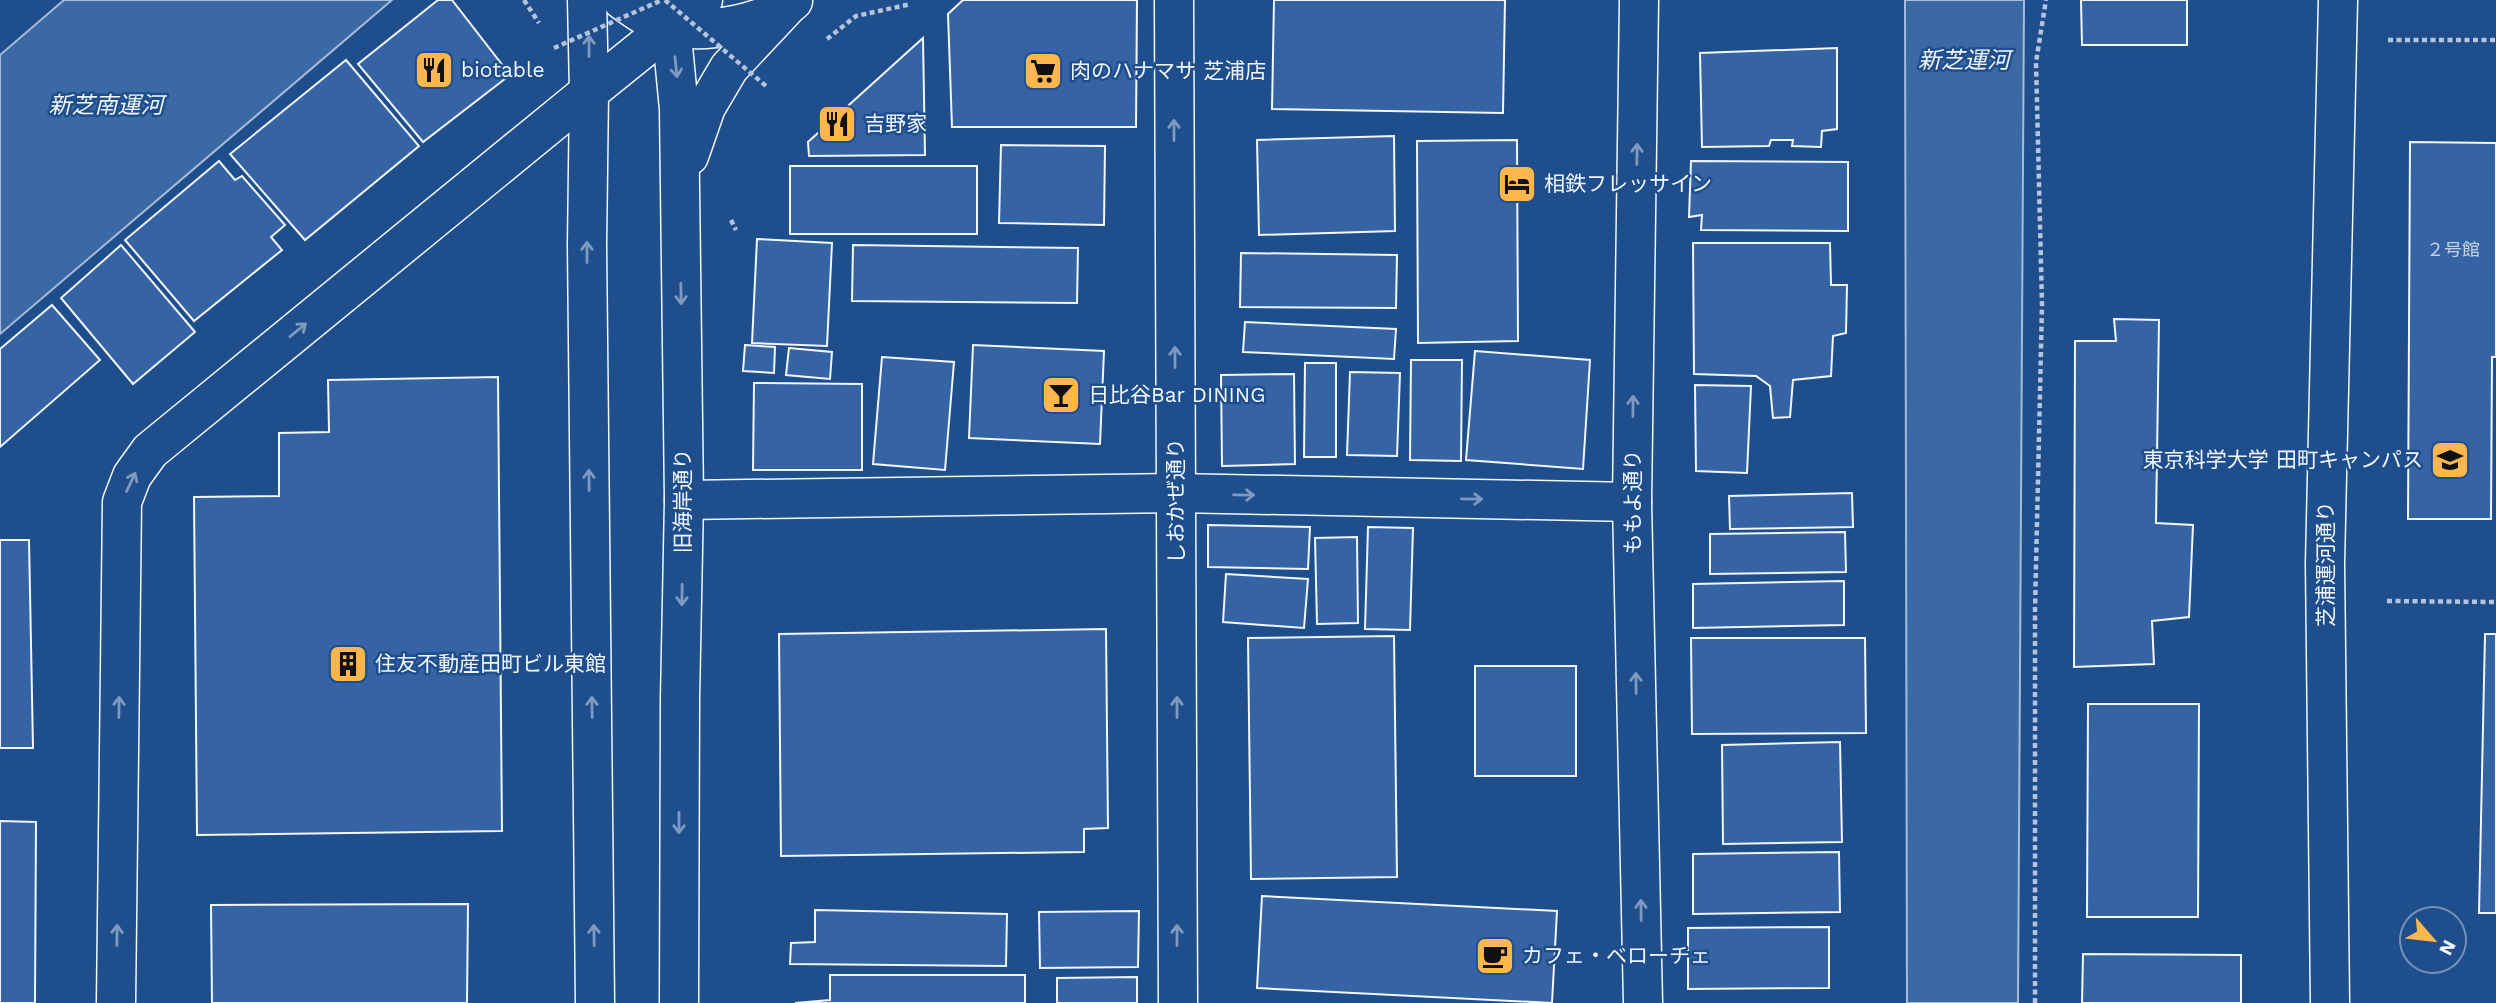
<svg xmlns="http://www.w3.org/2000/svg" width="2496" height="1003" viewBox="0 0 2496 1003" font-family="'Work Sans','Noto Sans JP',sans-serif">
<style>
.water{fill:#3b69a3;stroke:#a8bbd7;stroke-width:2}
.building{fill:#3563a3;stroke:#f2f6ff;stroke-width:2}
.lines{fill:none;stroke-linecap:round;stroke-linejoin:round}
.minor-casing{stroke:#f2f6ff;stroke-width:41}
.tertiary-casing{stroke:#f2f6ff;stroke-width:41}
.secondary-casing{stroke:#f2f6ff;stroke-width:41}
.primary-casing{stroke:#f2f6ff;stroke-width:41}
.path{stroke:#b3c4dc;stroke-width:4.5;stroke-dasharray:5 3.5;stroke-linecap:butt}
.minor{stroke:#1f4e8c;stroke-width:38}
.tertiary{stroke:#1f4e8c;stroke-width:38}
.secondary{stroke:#1f4e8c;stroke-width:38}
.primary{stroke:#1f4e8c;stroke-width:38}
.path-bridge{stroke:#b3c4dc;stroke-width:4.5;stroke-dasharray:5 3.5;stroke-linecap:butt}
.oneway{stroke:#7e9ac0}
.labels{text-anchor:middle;stroke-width:5;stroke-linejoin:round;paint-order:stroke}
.number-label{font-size:18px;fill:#c3d1e8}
.poi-label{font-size:21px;fill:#f2f6ff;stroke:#1f4e8c;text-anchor:start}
.street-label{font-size:21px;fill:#f2f6ff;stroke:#1f4e8c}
.water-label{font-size:23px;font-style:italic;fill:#f2f6ff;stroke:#1f4e8c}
</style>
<rect width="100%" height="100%" fill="#1f4e8c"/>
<!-- water -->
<g class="water">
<path d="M64 0H392L0 334V55Z"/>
<path d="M1905 0H2024L2018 1003H1907Z"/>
</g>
<!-- building -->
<g class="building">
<path d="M438 0H452L510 75 423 142 358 64Z"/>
<path d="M963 0H1137L1136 127H952L948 14Z"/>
<path d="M1274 0H1505L1503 113 1272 109Z"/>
<path d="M2081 0H2187V45H2082Z"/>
<path d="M923 38 925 155 809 156 808 142Z"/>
<path d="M1837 48V129L1822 131 1821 147 1792 146 1793 140H1771L1769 146 1702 147 1700 53Z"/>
<path d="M346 60 419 146 305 240 230 154Z"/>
<path d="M1394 136 1395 231 1259 235 1257 140Z"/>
<path d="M1517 140 1518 341 1418 343 1417 141Z"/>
<path d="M2410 142 2496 143V357H2492L2491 519H2408Z"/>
<path d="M1001 145 1105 146 1104 225 999 223Z"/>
<path d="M219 161 235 180 242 176 285 225 271 237 282 250 194 321 125 240Z"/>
<path d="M1691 161 1848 162V231L1701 230 1702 215 1689 217Z"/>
<rect x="790" y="166" width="187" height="68"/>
<path d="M757 239 832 243 827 346 752 343Z"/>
<path d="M1693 243H1830L1831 285H1847L1846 333 1833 336 1831 376 1793 380 1790 417 1773 418 1770 386 1756 376 1694 374Z"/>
<path d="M121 245 195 332 133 384 61 298Z"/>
<path d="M853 245 1078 248 1077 303 852 301Z"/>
<path d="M1241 253 1397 255 1396 308 1240 307Z"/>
<path d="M52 305 100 360 0 447V349Z"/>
<path d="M2114 319 2159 320 2156 523 2193 525 2189 617 2152 621 2154 664 2074 667 2075 341H2116Z"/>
<path d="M1245 322 1396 329 1394 359 1243 352Z"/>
<path d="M745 345 775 347 774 373 743 371Z"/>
<path d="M973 345 1104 351 1100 444 969 438Z"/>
<path d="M789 348 832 352 830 379 786 375Z"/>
<path d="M1475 351 1590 360 1583 469 1466 460Z"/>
<path d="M882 357 954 362 945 470 873 464Z"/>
<path d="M1411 360H1462L1461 461 1410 460Z"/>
<path d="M1305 363H1336V457H1304Z"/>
<path d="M1350 372 1400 373 1397 456 1347 455Z"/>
<path d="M1294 374 1295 464 1222 466 1221 375Z"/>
<path d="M498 377 502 831 197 835 194 497 279 496V433L329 432 328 380Z"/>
<path d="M754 383 862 384V470H753Z"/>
<path d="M1695 385 1751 386 1747 473 1696 471Z"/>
<path d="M1852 493 1853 527 1730 529 1729 496Z"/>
<path d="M1208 525 1310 527 1308 569 1208 567Z"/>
<path d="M1368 527 1413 528 1410 630 1365 629Z"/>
<path d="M1845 532 1846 572 1710 574V534Z"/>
<path d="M1357 537 1358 623 1317 624 1315 538Z"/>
<path d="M0 540H29L33 748H0Z"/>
<path d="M1226 574 1308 579 1304 628 1223 622Z"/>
<path d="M1844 581V625L1693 628V584Z"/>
<path d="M1106 629 1108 828 1084 829V852L781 856 779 634Z"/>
<path d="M2485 634H2496V913H2479Z"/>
<path d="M1394 636 1397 877 1251 879 1248 638Z"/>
<path d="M1691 638H1865L1866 733 1692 734Z"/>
<rect x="1475" y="666" width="101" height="110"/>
<path d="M2088 704H2199L2198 917H2087Z"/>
<path d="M1840 742 1842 842 1723 844 1722 745Z"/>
<path d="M0 821 36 822 35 1003H0Z"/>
<path d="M1839 852 1840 912 1693 914V854Z"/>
<path d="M1262 896 1557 911 1552 1003 1257 988Z"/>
<path d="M468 904 467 1003H212L211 905Z"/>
<path d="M815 910 1007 914 1006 966 790 964 791 943 815 942Z"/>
<path d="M1139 911 1138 967 1040 968 1039 912Z"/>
<path d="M1829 927V988L1688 989V928Z"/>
<path d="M2083 954 2241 955V1003H2082Z"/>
<path d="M830 975H1025V1003H795L830 1000Z"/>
<path d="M1137 977V1003H1057V978Z"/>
</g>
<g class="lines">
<!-- minor casing -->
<g class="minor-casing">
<g id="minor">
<path d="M1174 0 1178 1003"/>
<path d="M1639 0 1632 502 1643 1003"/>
<path d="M684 500 1176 493 1632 502"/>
<path d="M116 1003 122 502 132 476 150 451 589 92"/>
</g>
</g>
<!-- tertiary casing -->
<g class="tertiary-casing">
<path id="tertiary" d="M2330 1003 2325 563 2338 0"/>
</g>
<!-- secondary casing -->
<g class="secondary-casing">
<g id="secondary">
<path d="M622 0C637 11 652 22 670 26 705 35 765 23 793 1"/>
<path d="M589 92 703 0"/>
</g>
</g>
<!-- primary casing -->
<g class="primary-casing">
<g id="primary">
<path d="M587 0 589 92 587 245 595 1003"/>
<path d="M664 0 671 26 679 109 684 500 680 699 679 1003"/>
<path d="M689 156 706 107 729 68 788 5"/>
</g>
</g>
<!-- path -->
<g class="path">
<path d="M524 0 539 23"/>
<path d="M827 39 856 16 911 4"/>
<path d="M2388 40H2496"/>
<path d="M731 220 736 230"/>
<path d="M2387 601 2496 602"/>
<path d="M2035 1003V610L2042 305 2036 62 2046 0"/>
</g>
<!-- minor -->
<use href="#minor" class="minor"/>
<!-- tertiary -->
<use href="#tertiary" class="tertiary"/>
<!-- secondary -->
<use href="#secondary" class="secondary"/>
<!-- primary -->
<use href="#primary" class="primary"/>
<!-- path-bridge -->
<g class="path-bridge">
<path d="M665 0 766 86"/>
<path d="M554 48 662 0"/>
</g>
</g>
<!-- one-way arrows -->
<defs><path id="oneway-shaft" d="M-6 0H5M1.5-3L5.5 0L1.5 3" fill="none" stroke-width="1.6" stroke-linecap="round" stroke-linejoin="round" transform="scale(1.75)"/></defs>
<g class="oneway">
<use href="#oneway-shaft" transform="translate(589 46) rotate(-90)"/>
<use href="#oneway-shaft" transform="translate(676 67) rotate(84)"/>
<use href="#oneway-shaft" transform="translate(1174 130) rotate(-90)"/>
<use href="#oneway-shaft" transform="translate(1637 154) rotate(-89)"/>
<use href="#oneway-shaft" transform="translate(587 252) rotate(-90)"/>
<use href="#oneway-shaft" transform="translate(681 294) rotate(89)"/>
<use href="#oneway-shaft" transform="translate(298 330) rotate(-39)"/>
<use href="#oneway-shaft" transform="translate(1175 357) rotate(-90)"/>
<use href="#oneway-shaft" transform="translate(1633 406) rotate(-89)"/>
<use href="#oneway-shaft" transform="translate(589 480) rotate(-91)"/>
<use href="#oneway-shaft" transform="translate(131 482) rotate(-65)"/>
<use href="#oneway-shaft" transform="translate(1244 495) rotate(1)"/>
<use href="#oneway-shaft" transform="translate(1472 499) rotate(1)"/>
<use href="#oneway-shaft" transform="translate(682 595) rotate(91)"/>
<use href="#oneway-shaft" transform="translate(1636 683) rotate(-91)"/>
<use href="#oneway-shaft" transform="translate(119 707) rotate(-89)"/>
<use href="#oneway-shaft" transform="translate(592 707) rotate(-91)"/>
<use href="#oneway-shaft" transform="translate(1177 707) rotate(-90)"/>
<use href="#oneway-shaft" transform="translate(679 823) rotate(90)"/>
<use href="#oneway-shaft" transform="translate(1641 910) rotate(-91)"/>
<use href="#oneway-shaft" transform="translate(117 935) rotate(-89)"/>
<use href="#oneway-shaft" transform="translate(594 935) rotate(-91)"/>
<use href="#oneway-shaft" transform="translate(1177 935) rotate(-90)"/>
</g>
<!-- icons -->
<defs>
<g id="restaurant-square" transform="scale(2.0125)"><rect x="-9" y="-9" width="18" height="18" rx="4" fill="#ffb74d" stroke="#1f4e8c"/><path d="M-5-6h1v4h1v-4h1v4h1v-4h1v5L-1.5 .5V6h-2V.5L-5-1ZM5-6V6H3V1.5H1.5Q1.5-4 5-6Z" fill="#111"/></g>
<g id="supermarket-square" transform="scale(2.0125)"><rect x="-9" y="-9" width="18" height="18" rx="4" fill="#ffb74d" stroke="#1f4e8c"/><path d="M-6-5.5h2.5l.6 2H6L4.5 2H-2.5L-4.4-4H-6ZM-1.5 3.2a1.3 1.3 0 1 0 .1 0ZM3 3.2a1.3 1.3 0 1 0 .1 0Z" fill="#111"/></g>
<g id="hotel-square" transform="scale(2.0125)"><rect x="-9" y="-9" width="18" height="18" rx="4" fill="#ffb74d" stroke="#1f4e8c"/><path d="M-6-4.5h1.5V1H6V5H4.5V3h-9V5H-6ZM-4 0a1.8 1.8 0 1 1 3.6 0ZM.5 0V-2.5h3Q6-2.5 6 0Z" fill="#111"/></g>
<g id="bar-square" transform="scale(2.0125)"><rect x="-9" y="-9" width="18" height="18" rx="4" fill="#ffb74d" stroke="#1f4e8c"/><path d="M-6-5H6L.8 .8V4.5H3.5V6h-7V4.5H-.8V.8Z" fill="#111"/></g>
<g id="university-square" transform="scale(2.0125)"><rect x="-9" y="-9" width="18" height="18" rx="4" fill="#ffb74d" stroke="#1f4e8c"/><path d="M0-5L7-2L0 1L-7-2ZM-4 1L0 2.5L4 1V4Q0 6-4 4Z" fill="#111"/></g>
<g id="building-square" transform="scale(2.0125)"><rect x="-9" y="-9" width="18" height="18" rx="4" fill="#ffb74d" stroke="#1f4e8c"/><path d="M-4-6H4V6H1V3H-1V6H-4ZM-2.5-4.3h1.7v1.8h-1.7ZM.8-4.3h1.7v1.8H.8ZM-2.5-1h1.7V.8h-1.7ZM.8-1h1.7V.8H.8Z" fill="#111"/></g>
<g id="cafe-square" transform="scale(2.0125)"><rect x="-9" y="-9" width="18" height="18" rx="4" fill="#ffb74d" stroke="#1f4e8c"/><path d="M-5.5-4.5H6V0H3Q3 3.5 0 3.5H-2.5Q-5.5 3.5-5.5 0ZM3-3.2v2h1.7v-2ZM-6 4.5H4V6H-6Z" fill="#111"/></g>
</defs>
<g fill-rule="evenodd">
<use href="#restaurant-square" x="434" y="70"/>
<use href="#supermarket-square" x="1043" y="71"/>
<use href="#restaurant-square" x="837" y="124"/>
<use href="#hotel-square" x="1517" y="184"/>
<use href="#bar-square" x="1061" y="395"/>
<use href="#university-square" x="2450" y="460"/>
<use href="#building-square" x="348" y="664"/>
<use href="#cafe-square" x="1495" y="956"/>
</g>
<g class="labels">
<!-- number labels -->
<g class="number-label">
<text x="2453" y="256">２号館</text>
</g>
<!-- poi labels -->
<g class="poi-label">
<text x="461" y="77">biotable</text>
<text x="1070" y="78">肉のハナマサ 芝浦店</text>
<text x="864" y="131">吉野家</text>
<text x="1544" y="191">相鉄フレッサイン</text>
<text x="1088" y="402">日比谷Bar DINING</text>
<text x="2423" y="467" text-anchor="end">東京科学大学 田町キャンパス</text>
<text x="375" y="671">住友不動産田町ビル東館</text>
<text x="1522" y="963">カフェ・ベローチェ</text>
</g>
<!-- street labels -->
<g class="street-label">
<text transform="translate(683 501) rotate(-90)" y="7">旧海岸通り</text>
<text transform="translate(1176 501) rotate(-90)" y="7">しおかぜ通り</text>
<text transform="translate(1633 502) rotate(-90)" y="7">ももよ通り</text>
<text transform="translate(2326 564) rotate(-90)" y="7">芝浦運河通り</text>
</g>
<!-- water labels -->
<g class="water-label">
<text x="1964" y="68">新芝運河</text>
<text x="106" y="113">新芝南運河</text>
</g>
</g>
<!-- north arrow -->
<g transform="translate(2433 940) rotate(118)"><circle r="33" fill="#1f4e8c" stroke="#7391ba" stroke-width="2"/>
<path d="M0-5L12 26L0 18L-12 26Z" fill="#ffb74d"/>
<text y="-10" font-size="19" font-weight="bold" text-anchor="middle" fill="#f2f6ff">N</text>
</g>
</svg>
